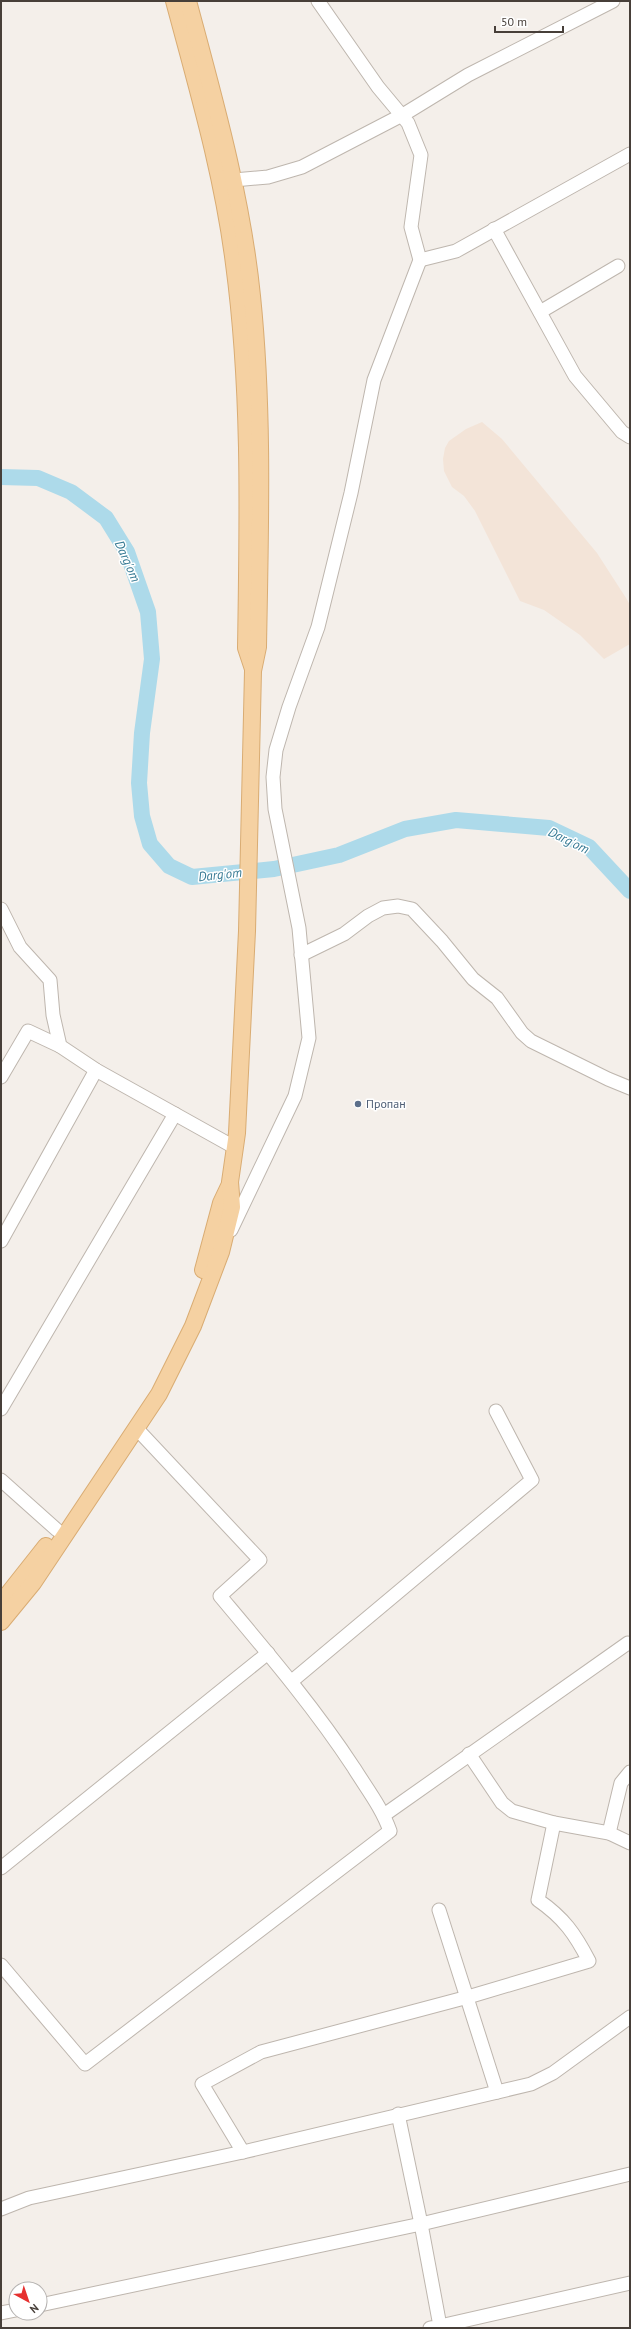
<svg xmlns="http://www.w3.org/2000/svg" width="631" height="2329" viewBox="0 0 631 2329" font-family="'PT Sans',sans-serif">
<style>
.commercial{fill:#f3e4d8}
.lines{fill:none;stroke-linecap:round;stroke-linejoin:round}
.river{stroke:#addaea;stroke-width:16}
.minor-casing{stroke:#beb6ae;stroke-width:15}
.major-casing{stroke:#d9ac73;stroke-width:18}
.minor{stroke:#fff;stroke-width:13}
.major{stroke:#f5d1a2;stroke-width:16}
.service-dot{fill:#5c6f8a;stroke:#fff;stroke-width:1.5}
.labels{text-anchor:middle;stroke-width:3;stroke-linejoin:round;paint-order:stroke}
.service-label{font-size:12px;fill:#4e5e75;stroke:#fff;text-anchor:start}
.water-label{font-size:13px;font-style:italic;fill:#357993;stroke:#fff}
</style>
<rect width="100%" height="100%" fill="#f4efea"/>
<!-- commercial -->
<path class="commercial" d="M482 422 502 439 597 553 626 598 630 605V644L604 659 580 635 544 610 520 601 475 511 464 496 452 487 444 471 443 459 445 448 449 441 466 429Z"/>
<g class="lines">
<!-- river -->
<path class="river" d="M1 477 38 478 71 492 106 518 127 552 148 612 152 659 142 733 139 783 142 816 150 844 169 866 192 877 274 869 339 855 405 829 456 820 549 828 589 847 630 891"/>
<!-- minor casing -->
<g class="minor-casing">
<g id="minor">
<path d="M234 180 268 177 302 167 406 113 468 75 613 1"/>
<path d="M494 229 575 376 622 432 630 437"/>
<path d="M420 260 456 251 630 154"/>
<path d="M540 312 618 266"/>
<path d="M1 909 20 947 50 980 53 1015 60 1046 96 1070 234 1147"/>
<path d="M301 955 344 934 368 916 383 908 398 906 412 909 442 941 473 979 497 998 522 1033 531 1041 608 1079 630 1088"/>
<path d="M1 1077 28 1031 60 1046"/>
<path d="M231 1230 295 1096 309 1038 299 928 275 809 273 777 276 750 289 707 318 627 351 493 374 380 420 260 411 227 421 155 408 123 378 87 318 1"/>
<path d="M1 1241 96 1070"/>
<path d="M1 1409 175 1114"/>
<path d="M1 1480 57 1530"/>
<path d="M292 1681 532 1480 496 1411"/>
<path d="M469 1754 502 1803 512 1811 554 1823 609 1833 630 1843"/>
<path d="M384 1815 628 1643 630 1644"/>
<path d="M609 1833 621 1783 630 1772"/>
<path d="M1 1868 268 1653"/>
<path d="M439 1910 497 2092"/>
<path d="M1 1965 85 2064 390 1831C382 1808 367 1789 354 1768 314 1707 267 1652 220 1596L260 1560 137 1429"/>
<path d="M398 2114 421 2224 440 2326 430 2328"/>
<path d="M243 2152 202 2084 261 2052 468 1997 589 1961C575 1934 564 1918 538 1900L554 1823"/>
<path d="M1 2209 29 2198 243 2152 531 2084 553 2073 630 2017"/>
<path d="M40 2305 421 2224 630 2174"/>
<path d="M1 2313 16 2310"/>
<path d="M440 2328V2326L630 2283"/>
</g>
</g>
<!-- major casing -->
<g class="major-casing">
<g id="major">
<path d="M174 1C197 87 223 175 234 264 251 391 248 519 246 648L253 669"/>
<path d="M203 1270 221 1203 230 1184"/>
<path d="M1 1603 46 1546"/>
<path d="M1 1622 33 1583 159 1394 193 1326 221 1252 232 1207 230 1182 237 1133 247 931 253 671 258 647C260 530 264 413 252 296 242 196 214 98 188 1"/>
</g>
</g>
<!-- minor -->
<use href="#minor" class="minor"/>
<!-- major -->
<use href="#major" class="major"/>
</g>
<!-- markers -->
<circle class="service-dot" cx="358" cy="1104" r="4"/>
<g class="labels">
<!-- service labels -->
<g class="service-label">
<text x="366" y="1108">Пропан</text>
</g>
<!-- water labels -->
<g class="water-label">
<text transform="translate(128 561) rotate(66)" y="5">Darg'om</text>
<text transform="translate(569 840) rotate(26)" y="5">Darg'om</text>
<text transform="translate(220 874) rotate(-6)" y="5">Darg'om</text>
</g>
</g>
<!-- border -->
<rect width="631" height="2329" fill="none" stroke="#473f39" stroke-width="4"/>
<!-- north arrow -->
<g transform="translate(28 2301) rotate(140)"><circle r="19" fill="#ffffff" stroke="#b5b2b0"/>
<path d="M0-3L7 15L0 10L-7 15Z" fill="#e6302f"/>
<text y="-6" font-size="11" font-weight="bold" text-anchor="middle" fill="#473f39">N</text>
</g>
<!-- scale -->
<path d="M495 26v6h68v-6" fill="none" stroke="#473f39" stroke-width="2"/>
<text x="501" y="26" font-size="12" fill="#473f39" stroke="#ffffff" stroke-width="3" paint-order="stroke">50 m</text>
</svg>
